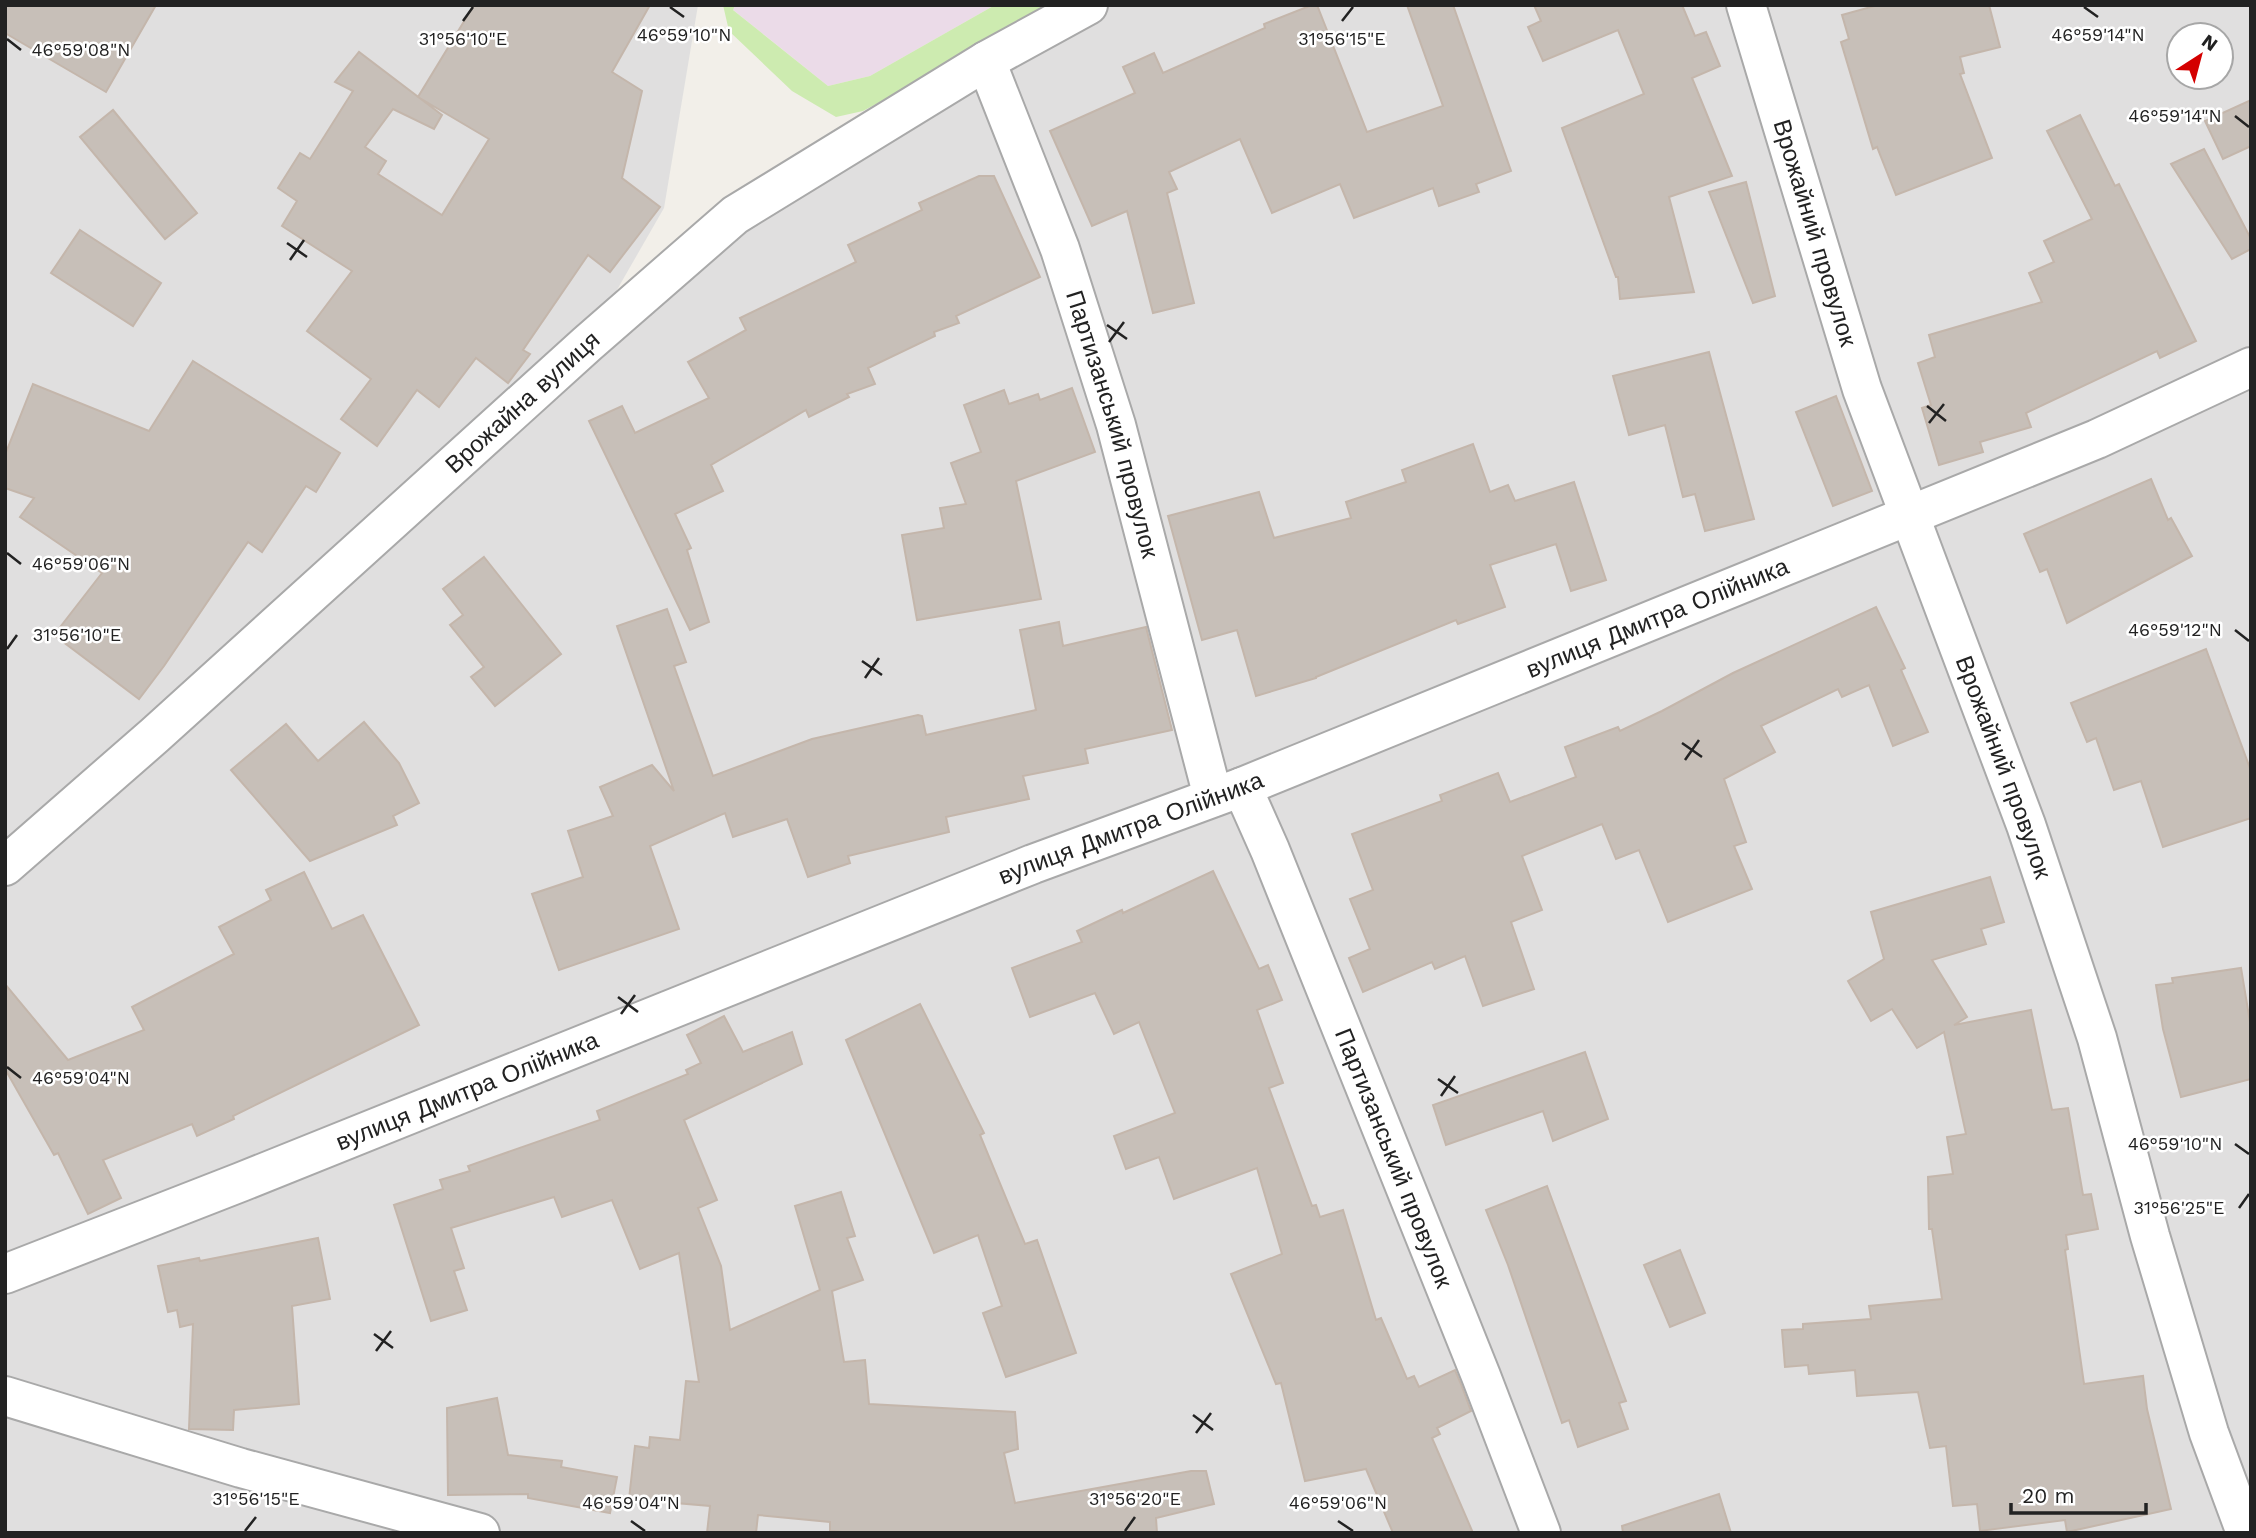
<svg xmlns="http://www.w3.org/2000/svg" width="2256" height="1538" viewBox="0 0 2256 1538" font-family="'Work Sans',sans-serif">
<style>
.residential{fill:#e0dfdf;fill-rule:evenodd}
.industrial{fill:#ebdbe8}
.grass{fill:#cdebb0}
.building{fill:#c7bfb8;stroke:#c4b6ab;stroke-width:2}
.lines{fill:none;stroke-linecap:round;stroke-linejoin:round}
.minor-casing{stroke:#a9a9a9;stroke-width:42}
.minor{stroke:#fff;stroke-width:38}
.ticks{fill:none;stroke:#222;stroke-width:2.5}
.labels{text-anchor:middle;stroke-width:5;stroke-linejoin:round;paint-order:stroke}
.street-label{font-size:24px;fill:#222;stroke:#fff}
.ticks-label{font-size:18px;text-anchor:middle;fill:#222;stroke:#fff;stroke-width:5;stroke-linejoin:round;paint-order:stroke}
</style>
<rect width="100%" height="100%" fill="#f2efe9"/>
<!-- residential -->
<g class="residential">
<path d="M5 5H698L664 208 610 302 5 845Z"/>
<path d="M1111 5H2251V1533H5V884L741 230 990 71ZM2179 35H2221V77H2179Z"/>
</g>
<!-- industrial -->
<path class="industrial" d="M735 5H995L870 76 828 86 732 9Z"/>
<!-- grass -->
<path class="grass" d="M723 5H735L733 10 828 86 870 76 995 5H1061L863 111 836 117 792 91 729 31Z"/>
<!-- building -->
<g class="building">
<path d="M5 5H156L106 92 5 33Z"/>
<path d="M474 5H650L612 72 642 91 622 178 660 207 610 272 588 255 523 350 530 354 508 383 476 358 439 407 417 390 377 446 341 419 371 379 307 331 352 271 282 226 297 201 278 188 300 153 310 159 353 91 335 82 359 52 442 115 434 129 393 109 365 147 386 161 378 174 442 215 489 139 418 97Z"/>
<path d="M1312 5H1317L1367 132 1443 106 1407 5H1453L1511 171 1476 184 1479 192 1439 206 1433 188 1354 218 1340 184 1272 213 1240 139 1169 172 1177 189 1167 193 1194 303 1153 313 1127 211 1092 226 1050 131 1135 93 1123 67 1154 53 1163 73 1265 28 1264 24Z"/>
<path d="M1534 5H1682L1695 36 1706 32 1720 66 1692 78 1732 176 1669 197 1694 292 1620 299 1618 277H1616L1562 128 1644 94 1618 30 1543 61 1528 27 1541 21Z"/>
<path d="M1878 5H1989L2000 47 1960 57 1964 73 1960 74 1992 158 1896 195 1877 147 1873 149 1841 42 1849 39 1842 15Z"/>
<path d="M2251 100V146L2223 159 2205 121Z"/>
<path d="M113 110 197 213 165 239 80 137Z"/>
<path d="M2080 115 2115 186 2119 184 2196 341 2160 358 2157 351 2026 413 2031 427 1980 442 1983 452 1939 465 1922 408 1931 405 1918 363 1935 357 1929 335 2042 302 2029 273 2054 262 2044 241 2092 219 2047 131Z"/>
<path d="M2204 149 2251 239V249L2232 259 2171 164Z"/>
<path d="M979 176H994L1040 277 956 316 959 323 934 332 935 336 868 368 875 384 847 394 849 397 809 417 806 410 711 465 723 491 675 514 691 548 687 550 709 622 690 630 589 421 622 406 635 433 709 398 688 362 746 330 740 318 856 262 848 245 922 210 919 203Z"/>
<path d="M1746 182 1775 296 1753 303 1709 192Z"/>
<path d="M80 230 161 283 133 326 51 273Z"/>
<path d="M1709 352 1754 519 1705 531 1695 494 1683 497 1665 425 1629 435 1613 376Z"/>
<path d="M193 361 340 453 316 492 306 486 262 552 248 542 164 666 139 699 54 635 102 573 20 517 34 498 5 488V455L33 384 149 431Z"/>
<path d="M1072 388 1095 452 1016 481 1041 599 917 620 902 535 944 528 940 508 966 504 951 463 981 452 964 405 1004 390 1009 404 1038 394 1040 400Z"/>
<path d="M1836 396 1872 491 1833 506 1796 412Z"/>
<path d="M1473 444 1490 492 1508 485 1515 501 1574 482 1606 580 1571 591 1556 544 1490 565 1505 607 1458 624 1456 620 1316 677V678L1256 696 1237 630 1202 640 1168 516 1259 492 1274 538 1351 518 1346 502 1406 482 1402 470Z"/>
<path d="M2151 479 2168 520 2171 518 2192 556 2067 623 2047 569 2040 572 2024 534Z"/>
<path d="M484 557 561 654 495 706 471 677 484 667 450 625 463 615 443 589Z"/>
<path d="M1876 607 1905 668 1901 670 1928 732 1893 746 1869 685 1842 697 1838 689 1761 726 1775 752 1724 779 1746 842 1734 846 1752 889 1668 922 1639 850 1616 859 1602 824 1522 856 1542 910 1511 922 1534 989 1483 1006 1465 956 1435 969 1432 962 1363 992 1349 958 1370 949 1350 899 1373 890 1352 834 1442 801 1440 795 1498 773 1510 802 1576 777 1565 747 1618 727 1620 731 1662 711 1733 673Z"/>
<path d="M667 609 686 662 674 666 713 776 812 739 918 715 922 716 926 735 1036 710 1020 630 1059 622 1063 646 1146 627 1172 730 1085 749 1088 763 1023 776 1029 799 946 817 949 832 848 856 850 863 808 877 787 819 733 837 725 813 650 846 679 929 559 970 532 894 583 877 568 831 613 816 600 787 652 765 674 791 617 626Z"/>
<path d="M2206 649 2251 771V818L2163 847 2141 781 2114 790 2096 738 2087 742 2071 703Z"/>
<path d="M364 722 399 763 419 803 393 816 397 825 310 861 231 770 286 724 318 761Z"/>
<path d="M1213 871 1259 969 1268 965 1282 1000 1257 1010 1283 1083 1269 1088 1312 1206 1316 1205 1320 1217 1343 1210 1376 1320 1381 1318 1407 1379 1414 1376 1419 1387 1455 1370 1461 1384 1471 1411 1437 1428 1440 1434 1432 1438 1473 1533H1393L1366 1469 1305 1481 1281 1383 1276 1384 1231 1274 1282 1254 1257 1168 1174 1199 1159 1157 1126 1169 1114 1136 1175 1113 1139 1022 1114 1034 1095 993 1030 1017 1012 968 1082 942 1077 931 1122 910 1123 913Z"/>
<path d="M304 872 332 929 363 915 419 1025 233 1116 234 1119 197 1136 192 1124 103 1160 121 1198 88 1214 58 1153 54 1155 5 1069V984L68 1060 144 1030 132 1007 234 954 219 927 271 900 266 890Z"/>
<path d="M1990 877 2004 922 1981 929 1986 944 1932 960 1967 1017 1954 1025 2031 1010 2052 1110 2068 1108 2083 1195 2091 1194 2098 1229 2066 1235 2068 1249 2065 1250 2084 1384 2143 1376 2147 1409 2171 1509 2067 1532 2065 1520 1980 1531 1977 1504 1953 1506 1946 1446 1930 1448 1918 1392 1857 1396 1855 1370 1809 1374 1808 1365 1785 1367 1782 1330 1803 1329V1324L1871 1319 1869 1306 1942 1299 1932 1229H1929L1928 1177 1953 1174 1947 1137 1966 1134 1944 1032 1917 1048 1892 1009 1871 1021 1848 981 1884 959 1871 912Z"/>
<path d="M2241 968 2251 1028V1079L2181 1097 2163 1029 2156 985 2173 983 2172 978Z"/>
<path d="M920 1004 984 1133 980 1135 1025 1244 1037 1240 1076 1353 1006 1377 983 1313 1002 1306 978 1235 934 1253 846 1040Z"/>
<path d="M724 1016 743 1052 792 1032 802 1064 684 1120 717 1200 698 1208 721 1266 730 1330 820 1290 795 1206 841 1192 855 1236 847 1238 863 1280 832 1291 844 1362 865 1360 869 1404 1015 1412 1018 1449 1004 1453 1015 1503 1191 1471H1206L1214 1504 1156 1518 1157 1533H855L830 1531V1522L758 1515 756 1533H707L710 1506 629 1499 635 1446 649 1448 650 1437 680 1440 686 1381 699 1382 679 1253 640 1269 612 1200 562 1217 554 1197 451 1228 464 1268 454 1271 467 1310 431 1321 394 1205 443 1189 440 1180 470 1171 468 1166 600 1120 597 1111 688 1074 686 1070 701 1063 687 1035Z"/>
<path d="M1585 1052 1608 1119 1553 1141 1543 1111 1446 1145 1433 1105Z"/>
<path d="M1547 1186 1626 1401 1619 1403 1628 1429 1578 1447 1569 1420 1562 1423 1508 1265 1486 1210Z"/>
<path d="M318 1238 330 1299 292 1306 299 1404 234 1410 233 1430 189 1429 193 1324 180 1327 177 1310 168 1312 158 1266 199 1258 200 1261Z"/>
<path d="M1680 1250 1705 1313 1670 1327 1644 1265Z"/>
<path d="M497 1398 508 1455 562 1461 561 1467 617 1477 610 1513 528 1498V1494L448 1495 447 1408Z"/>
<path d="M1719 1494 1731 1533H1623L1622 1526Z"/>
</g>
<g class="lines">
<!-- minor casing -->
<g class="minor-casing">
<g id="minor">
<path id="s1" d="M1746 5 1862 389 2026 825 2097 1038 2150 1236 2209 1433 2246 1533"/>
<path id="s2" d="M986 61 1060 249 1116 425 1213 797"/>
<path id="s3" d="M1242 787 1270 850 1481 1376 1541 1533"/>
<path id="s4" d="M5 866 155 735 587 344 735 215 986 61 1088 5"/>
<path id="s5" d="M5 1274 241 1182 1033 864 1242 787 2097 439 2251 367"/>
<path d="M5 1396 241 1468 480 1533"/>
</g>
</g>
<!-- minor -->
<use href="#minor" class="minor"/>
</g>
<!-- ticks -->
<path class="ticks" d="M670 7 684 17M2084 7 2098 17M463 21 473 7M1342 21 1353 7M7 39 21 50M2235 116 2249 127M287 243 307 257M290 260 304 240M1107 325 1127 339M1109 342 1124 322M1927 406 1946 421M1929 423 1944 404M7 553 21 564M2235 630 2249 641M7 649 17 635M862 661 882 675M865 678 879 658M1682 743 1702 757M1685 760 1699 740M618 997 638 1012M621 1014 635 995M7 1067 21 1078M1438 1079 1458 1093M1441 1096 1455 1076M2235 1144 2249 1154M2239 1208 2249 1194M374 1334 393 1348M376 1351 391 1331M1193 1415 1213 1430M1196 1433 1211 1413M631 1521 645 1531M1338 1521 1353 1531M245 1531 256 1517M1125 1531 1135 1517"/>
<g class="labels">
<!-- street labels -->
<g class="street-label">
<text dy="8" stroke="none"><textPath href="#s1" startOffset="238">Врожайний провулок</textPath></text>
<text dy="8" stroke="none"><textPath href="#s4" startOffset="695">Врожайна вулиця</textPath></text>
<text dy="8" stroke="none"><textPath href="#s2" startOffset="385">Партизанський провулок</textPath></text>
<text dy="8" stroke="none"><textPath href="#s5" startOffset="1778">вулиця Дмитра Олійника</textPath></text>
<text dy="8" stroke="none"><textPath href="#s1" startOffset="805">Врожайний провулок</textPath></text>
<text dy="8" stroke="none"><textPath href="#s5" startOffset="1211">вулиця Дмитра Олійника</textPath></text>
<text dy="8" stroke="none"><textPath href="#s5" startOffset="497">вулиця Дмитра Олійника</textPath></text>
<text dy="8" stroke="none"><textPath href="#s3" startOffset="401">Партизанський провулок</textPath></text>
</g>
</g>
<g class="ticks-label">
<text x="684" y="41">46°59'10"N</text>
<text x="2098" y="41">46°59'14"N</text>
<text x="463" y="45">31°56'10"E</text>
<text x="1342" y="45">31°56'15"E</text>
<text x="81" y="56">46°59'08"N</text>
<text x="2175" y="122">46°59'14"N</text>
<text x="81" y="570">46°59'06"N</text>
<text x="2175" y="636">46°59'12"N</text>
<text x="77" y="641">31°56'10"E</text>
<text x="81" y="1084">46°59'04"N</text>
<text x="2175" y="1150">46°59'10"N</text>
<text x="2179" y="1214">31°56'25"E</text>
<text x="256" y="1505">31°56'15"E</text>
<text x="1135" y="1505">31°56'20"E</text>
<text x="631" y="1509">46°59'04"N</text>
<text x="1338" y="1509">46°59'06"N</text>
</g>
<!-- border -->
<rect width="2256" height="1538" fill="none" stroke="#222222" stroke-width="14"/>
<!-- north arrow -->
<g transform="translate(2200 56) rotate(36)"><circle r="33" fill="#ffffff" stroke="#a7a7a7" stroke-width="2"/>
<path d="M0-5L12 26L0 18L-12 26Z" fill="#d40000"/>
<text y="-10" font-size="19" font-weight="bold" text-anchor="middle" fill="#222222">N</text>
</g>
<!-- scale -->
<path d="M2011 1503v10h135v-10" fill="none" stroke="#222222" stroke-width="3.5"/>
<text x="2022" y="1503" font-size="21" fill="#222222" stroke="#ffffff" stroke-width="5" paint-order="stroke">20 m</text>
</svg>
